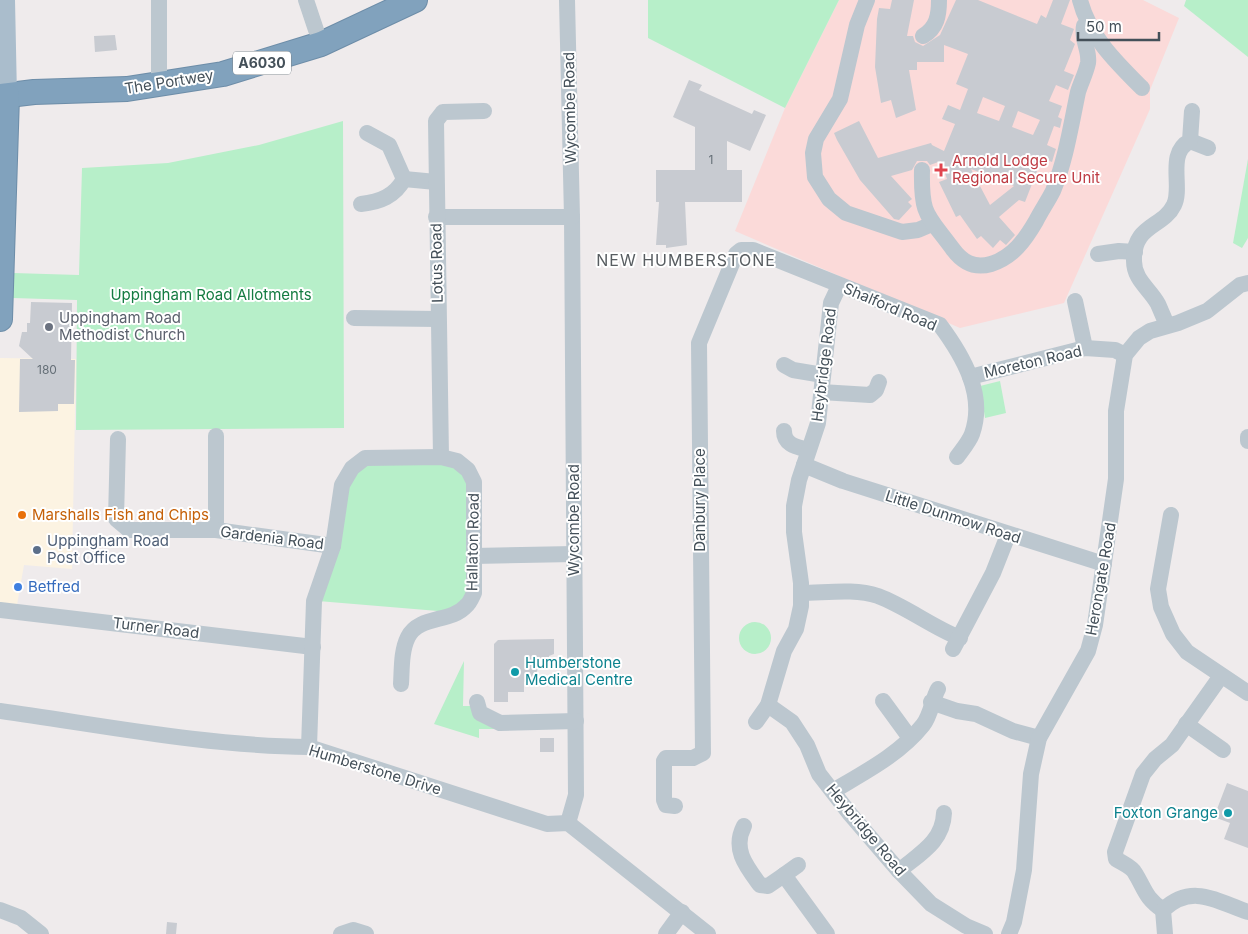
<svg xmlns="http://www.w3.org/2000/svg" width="1248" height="934" viewBox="0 0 1248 934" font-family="Inter,sans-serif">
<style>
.commercial{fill:#fcf3e2}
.medical{fill:#fbdad9}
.green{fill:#b7efc9}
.building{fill:#c8cbd1;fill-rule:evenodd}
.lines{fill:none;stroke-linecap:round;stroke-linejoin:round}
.highway-casing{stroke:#6d8da8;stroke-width:26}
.minor{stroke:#bcc7cf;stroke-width:16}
.major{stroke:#aabdcc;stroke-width:20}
.highway{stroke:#81a2bd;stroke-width:24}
.health-dot{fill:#e0444e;stroke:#fff;stroke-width:2}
.worship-dot{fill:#6b7280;stroke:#fff;stroke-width:2}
.food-dot{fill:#e8710a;stroke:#fff;stroke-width:2}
.service-dot{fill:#5c6f8a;stroke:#fff;stroke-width:2}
.shop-dot{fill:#3f7fe0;stroke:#fff;stroke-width:2}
.culture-dot{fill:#0f9aa8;stroke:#fff;stroke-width:2}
.labels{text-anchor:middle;stroke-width:4;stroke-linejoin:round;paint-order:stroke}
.number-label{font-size:12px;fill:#656f77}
.shield{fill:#fff;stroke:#7c848b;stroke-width:1}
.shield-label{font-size:14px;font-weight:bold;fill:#445059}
.street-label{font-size:15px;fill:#445059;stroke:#fff}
.health-label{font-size:15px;fill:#be3a42;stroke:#fff;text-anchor:start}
.park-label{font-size:15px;fill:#147b41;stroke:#fff}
.worship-label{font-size:15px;fill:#5b616d;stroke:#fff;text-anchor:start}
.food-label{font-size:15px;fill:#c56008;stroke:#fff;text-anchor:start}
.service-label{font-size:15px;fill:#4e5e75;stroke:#fff;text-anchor:start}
.shop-label{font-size:15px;fill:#366cbe;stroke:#fff;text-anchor:start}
.culture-label{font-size:15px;fill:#0d838f;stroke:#fff;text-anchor:start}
.neighbourhood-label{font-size:16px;letter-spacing:1px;fill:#585d61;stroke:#fff}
</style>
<rect width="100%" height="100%" fill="#efebec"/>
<!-- commercial -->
<path class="commercial" d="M0 358 76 359 72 569 24 565 17 605 0 604Z"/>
<!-- medical -->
<path class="medical" d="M839 0H1143L1179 18 1150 90V109L1064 303 960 328 735 231 785 108Z"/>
<!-- green -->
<g class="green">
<path d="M648 0H839L785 108 648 38Z"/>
<path d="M1186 0H1248V57L1184 6Z"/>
<path d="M343 121 344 428 76 430 77 300 13 298V273L79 275 82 168 168 163 259 145Z"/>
<path d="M1248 159V238L1242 248 1233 243Z"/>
<path d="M1000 381 1006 413 985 418 980 386Z"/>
<path d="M440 460 466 472 471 592 450 612 318 601 346 487 366 461Z"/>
<circle cx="755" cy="638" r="16"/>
<path d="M464 661 463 706H474L499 729H479V738L434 724Z"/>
</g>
<!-- building -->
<g class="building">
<path d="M892 0H914L907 36H913L915 42 923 46 940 35 956 0H978L1037 24 1041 15 1046 18 1053 0H1070L1061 24 1074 29 1070 40 1075 44 1064 71 1074 75 1068 90 1056 85 1049 101 1062 106 1058 117 1062 119 1060 128 1054 126 1047 145 1056 149 1055 152 1052 162 1042 158 1025 202 1019 200 999 217 1015 235 1006 245 1000 240 993 248 981 236 977 239 960 215 956 217 939 182 947 179 941 161 930 165 927 161H917L912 170 891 176 912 199 908 202 912 206 899 220 894 219 860 180 837 140 834 133 859 121 878 158 931 143 932 145 944 151 955 124 942 119 948 105 960 110 968 89 956 84 968 54 944 45V62H917V70H909L916 110 896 118 891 100 881 103 875 67 877 19 879 8 890 9ZM983 97 1005 106 999 121 977 113ZM1018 111 1040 120 1033 135 1012 127ZM971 169 1014 186 990 205Z"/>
<path d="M115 35 117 50 95 52 94 36Z"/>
<path d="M689 80 702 85 699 90 752 114 754 110 766 115 750 151 727 141V170H742V202H685L687 245 666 248V245H656L659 202H656V170H695V127L673 117Z"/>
<path d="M31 302 72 303 71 360H75L74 404H58V411L19 412 20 359H33L19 346 22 332H27V323H30Z"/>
<path d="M554 639V654L549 656V669H538L533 679 524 682V692H508V702H494V644L498 640Z"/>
<rect x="540" y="738" width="14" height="14"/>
<path d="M1227 783 1248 791V848L1224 839 1230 823 1214 817Z"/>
<path d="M167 922 177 923 176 934H166Z"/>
</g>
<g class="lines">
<!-- highway casing -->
<g class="highway-casing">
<g id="highway">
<path d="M0 96 34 92 127 89 223 74 321 44 415 0"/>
<path d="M0 319 7 96"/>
</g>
</g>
<!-- minor -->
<g class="minor">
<path d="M159 0V85"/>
<path d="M306 0 316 30"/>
<path d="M567 0 572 217 576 795 568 823"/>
<path d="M867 0 857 25 840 99 816 139 813 153 815 177 829 199 846 213 902 232 918 230 932 224"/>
<path d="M1080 0C1089 36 1116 62 1142 88"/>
<path d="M923 36C937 28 939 15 939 0"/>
<path d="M1190 141 1208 148"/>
<path d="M922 170C921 216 927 214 952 248 962 262 974 269 991 264 1013 257 1025 240 1036 221 1041 211 1048 201 1053 191 1066 159 1071 125 1078 92 1081 82 1086 73 1088 63 1090 50 1081 40 1084 26L1089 24"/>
<path d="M404 179 436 182"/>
<path d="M361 204C380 202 395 196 404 179L389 145 367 133"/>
<path d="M436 217H572"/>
<path d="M1098 254 1119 251 1135 252"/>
<path d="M1075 301 1085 348"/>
<path d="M354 318 438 319"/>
<path d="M1167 325C1164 318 1161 311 1158 304 1150 289 1134 280 1134 261 1133 224 1163 228 1174 205 1183 187 1166 153 1190 141L1192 111"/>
<path d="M784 365 793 370 823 375"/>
<path d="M970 377 1085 348 1115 350 1125 355"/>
<path d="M821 392 870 395 876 390 879 382"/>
<path d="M784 431C784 445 797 447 808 450"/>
<path d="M216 436V530"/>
<path d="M1248 437V441"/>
<path d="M118 439 116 519 129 530H216L333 546"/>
<path d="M441 457 436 121 443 112 484 111"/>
<path d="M804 465 843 481 1104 564"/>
<path d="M1171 515 1158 589 1161 607 1173 634 1187 652 1248 693"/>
<path d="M474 556 574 554"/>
<path d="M801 593C825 593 854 588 878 596 907 607 932 627 960 638"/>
<path d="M0 610 313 647"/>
<path d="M953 649 993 573 1008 535"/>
<path d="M883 701 910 738"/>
<path d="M477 702 480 713 500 723 576 721"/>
<path d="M931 702 957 711 976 714 1013 731 1039 738"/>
<path d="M768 705 792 722 807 745 819 774 850 814 899 871 931 904 966 926 985 934"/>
<path d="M0 711C101 725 206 746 309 747L547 824 568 823 708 934"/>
<path d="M756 722 768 705 784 651 796 629 801 606V583L794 532V506L799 480 818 423 831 303 839 286"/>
<path d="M1186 724 1223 750"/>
<path d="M309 747 314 601 333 546 342 485 352 468 365 458 441 457 457 461 468 470 474 482V593C472 597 470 603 466 606 451 623 419 615 408 637 401 651 402 669 401 684"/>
<path d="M833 791C865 772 900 754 923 725 931 715 932 700 938 689"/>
<path d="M675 806 666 805 664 800V761L666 758H693L703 753 699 343 736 254 741 250H753L940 325C963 356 986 395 972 434 969 442 962 450 957 457"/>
<path d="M744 826C732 849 746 866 760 885L768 886 784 875 827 934"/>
<path d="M899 871C919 854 943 842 944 813"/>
<path d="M784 875 798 865"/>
<path d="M0 910 21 918 41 934"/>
<path d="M1163 910C1145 898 1145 889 1135 873 1132 867 1122 863 1116 859L1115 852 1143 774 1155 759 1172 745 1221 676"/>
<path d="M341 934 353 930 366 934"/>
<path d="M666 934 682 912"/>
<path d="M1009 934 1014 922 1024 870 1031 774 1039 738 1088 651 1095 625 1116 479V411L1125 355 1139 338 1150 331 1178 323 1207 311 1240 285 1248 283"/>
<path d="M1165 934 1163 910C1192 883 1216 901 1248 912"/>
</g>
<!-- major -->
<path class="major" d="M5 0 7 96"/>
<!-- highway -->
<use href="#highway" class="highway"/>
</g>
<!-- markers -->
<path class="health-dot" d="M938.5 162.5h5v5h5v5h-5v5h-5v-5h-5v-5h5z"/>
<circle class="worship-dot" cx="49" cy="327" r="5"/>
<circle class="food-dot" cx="22" cy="515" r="5"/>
<circle class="service-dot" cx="37" cy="550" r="5"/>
<circle class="shop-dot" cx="18" cy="587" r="5"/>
<g class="culture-dot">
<circle cx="515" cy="672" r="5"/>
<circle cx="1228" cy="813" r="5"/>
</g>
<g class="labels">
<!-- number labels -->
<g class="number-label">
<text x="711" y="164">1</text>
<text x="47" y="374">180</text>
</g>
<!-- shield labels -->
<rect class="shield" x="233" y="51.5" width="58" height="23" rx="4"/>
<g class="shield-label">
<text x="262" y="68">A6030</text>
</g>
<!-- street labels -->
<g class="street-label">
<text transform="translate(169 82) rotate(-9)" y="5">The Portwey</text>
<text transform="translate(570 108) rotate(-91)" y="5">Wycombe Road</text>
<text transform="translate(437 263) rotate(-91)" y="5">Lotus Road</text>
<text transform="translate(890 307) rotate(23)" y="5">Shalford Road</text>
<text transform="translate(1033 362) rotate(-13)" y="5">Moreton Road</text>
<text transform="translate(824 365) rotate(-83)" y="5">Heybridge Road</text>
<text transform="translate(700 500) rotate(-90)" y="5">Danbury Place</text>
<text transform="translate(953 517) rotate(18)" y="5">Little Dunmow Road</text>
<text transform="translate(574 520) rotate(-90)" y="5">Wycombe Road</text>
<text transform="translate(272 538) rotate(7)" y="5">Gardenia Road</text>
<text transform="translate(473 542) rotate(-89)" y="5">Hallaton Road</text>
<text transform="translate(1101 579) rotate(-80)" y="5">Herongate Road</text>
<text transform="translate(156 628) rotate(7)" y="5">Turner Road</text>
<text transform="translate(375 770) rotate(17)" y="5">Humberstone Drive</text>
<text transform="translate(866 830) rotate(50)" y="5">Heybridge Road</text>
</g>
<!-- health labels -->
<g class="health-label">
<text x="952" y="166">Arnold Lodge<tspan x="952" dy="17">Regional Secure Unit</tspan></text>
</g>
<!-- park labels -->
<g class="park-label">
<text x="211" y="300">Uppingham Road Allotments</text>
</g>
<!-- worship labels -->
<g class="worship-label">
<text x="59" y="323">Uppingham Road<tspan x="59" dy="17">Methodist Church</tspan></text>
</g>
<!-- food labels -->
<g class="food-label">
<text x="32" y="520">Marshalls Fish and Chips</text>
</g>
<!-- service labels -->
<g class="service-label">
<text x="47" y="546">Uppingham Road<tspan x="47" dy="17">Post Office</tspan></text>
</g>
<!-- shop labels -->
<g class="shop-label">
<text x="28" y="592">Betfred</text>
</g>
<!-- culture labels -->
<g class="culture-label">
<text x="525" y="668">Humberstone<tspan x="525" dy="17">Medical Centre</tspan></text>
<text x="1218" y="818" text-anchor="end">Foxton Grange</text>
</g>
<!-- neighbourhood labels -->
<g class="neighbourhood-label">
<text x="686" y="266">NEW HUMBERSTONE</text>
</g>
</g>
<!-- scale -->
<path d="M1078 32v8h81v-8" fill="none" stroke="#445059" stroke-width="2.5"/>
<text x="1086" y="32" font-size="15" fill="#445059" stroke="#ffffff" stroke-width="4" paint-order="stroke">50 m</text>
</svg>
